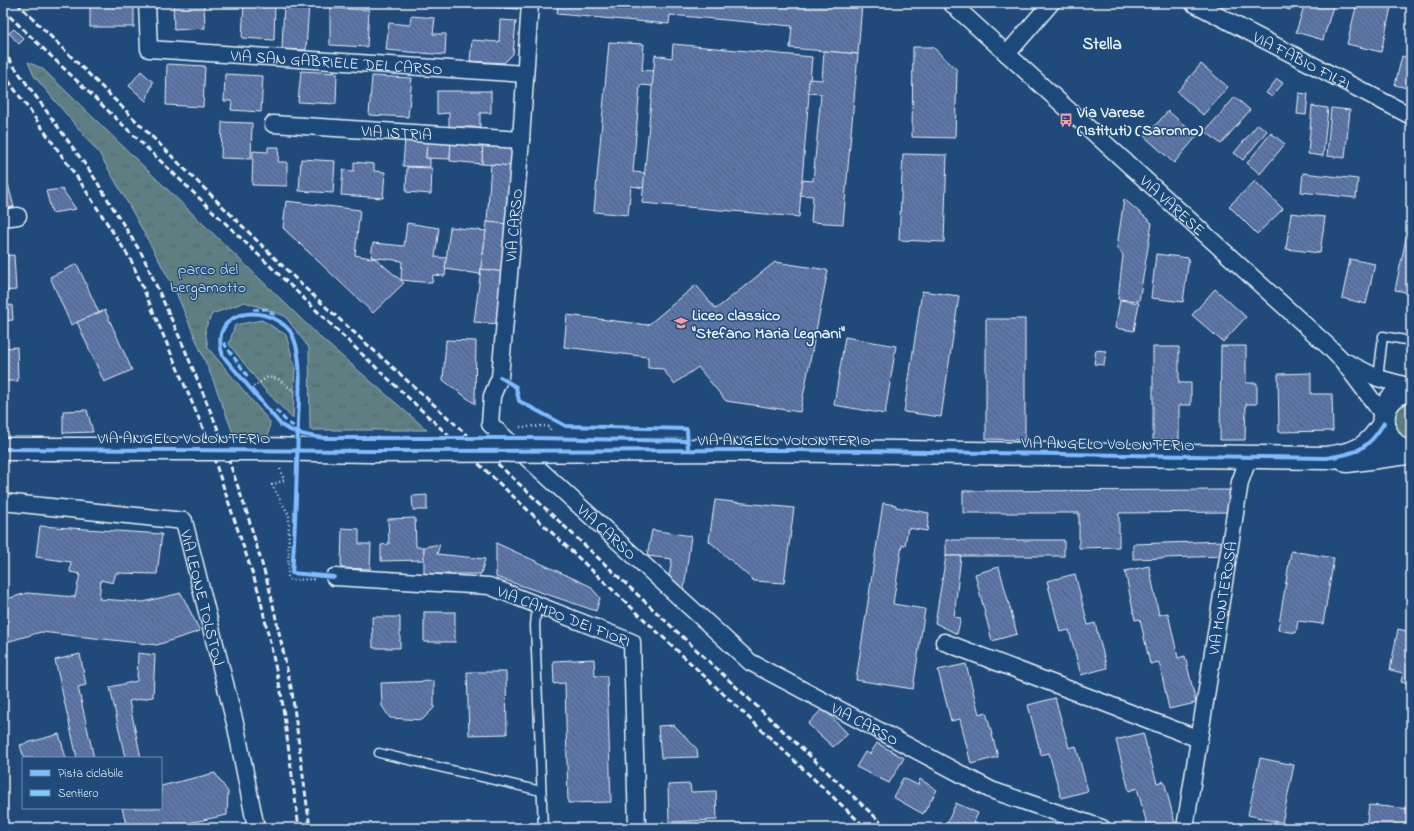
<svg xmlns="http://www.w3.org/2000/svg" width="1414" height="831" viewBox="0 0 1414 831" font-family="'Indie Flower',sans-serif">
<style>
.grass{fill:url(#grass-dots);stroke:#a3b8bd}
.park{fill:url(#park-tufts);stroke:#a3b8bd}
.building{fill:url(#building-back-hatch);stroke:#e8f1f8}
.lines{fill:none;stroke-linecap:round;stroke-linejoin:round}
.lane-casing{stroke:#e8f1f8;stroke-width:11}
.street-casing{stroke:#e8f1f8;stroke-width:19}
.secondary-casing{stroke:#e8f1f8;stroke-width:25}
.path{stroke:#e8f1f8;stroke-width:2.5;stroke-dasharray:1 3;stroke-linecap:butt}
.lane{stroke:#1f4a7a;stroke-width:8}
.street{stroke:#1f4a7a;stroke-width:16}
.secondary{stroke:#1f4a7a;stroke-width:22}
.rail{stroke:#e8f1f8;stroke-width:3;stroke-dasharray:6 3;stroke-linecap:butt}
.secondary-bridge-casing{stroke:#e8f1f8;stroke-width:25;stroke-linecap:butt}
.secondary-bridge{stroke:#1f4a7a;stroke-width:22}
.quiet{stroke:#80caff;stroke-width:3;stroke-dasharray:6 3;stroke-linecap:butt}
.cycleway-casing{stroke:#1f4a7a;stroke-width:6}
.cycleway{stroke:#80bcff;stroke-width:4}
.labels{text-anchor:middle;stroke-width:3;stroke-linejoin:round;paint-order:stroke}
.street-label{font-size:16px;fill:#e8f1f8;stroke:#1f4a7a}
.poi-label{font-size:16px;font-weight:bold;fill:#e8f1f8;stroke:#1f4a7a;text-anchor:start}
.park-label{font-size:16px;fill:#d3e0e6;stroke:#1f4a7a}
.neighbourhood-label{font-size:17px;font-weight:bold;fill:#e8f1f8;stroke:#1f4a7a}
</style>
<defs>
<pattern id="grass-dots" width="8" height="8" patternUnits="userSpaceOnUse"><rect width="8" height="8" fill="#5e7e82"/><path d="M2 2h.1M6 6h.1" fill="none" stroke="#536669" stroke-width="1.8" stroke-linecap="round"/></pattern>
<pattern id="park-tufts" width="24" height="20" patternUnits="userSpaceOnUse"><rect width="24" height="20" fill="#5e7e82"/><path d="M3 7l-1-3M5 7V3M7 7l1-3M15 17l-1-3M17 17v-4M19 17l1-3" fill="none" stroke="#536669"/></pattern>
<pattern id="building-back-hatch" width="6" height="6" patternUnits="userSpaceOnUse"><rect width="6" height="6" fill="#5d76a8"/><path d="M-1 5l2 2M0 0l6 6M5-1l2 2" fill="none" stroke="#53617e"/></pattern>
</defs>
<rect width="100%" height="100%" fill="#1f4a7a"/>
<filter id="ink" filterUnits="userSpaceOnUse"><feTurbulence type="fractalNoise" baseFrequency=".025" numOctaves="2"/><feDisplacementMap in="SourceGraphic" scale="8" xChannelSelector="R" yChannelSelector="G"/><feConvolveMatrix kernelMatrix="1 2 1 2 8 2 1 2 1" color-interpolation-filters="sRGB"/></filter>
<g filter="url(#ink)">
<!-- grass -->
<path class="grass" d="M1411 397V446L1395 434 1394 410Z"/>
<!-- park -->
<g class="park">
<path d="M28 62 43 69 322 339 427 430H310L309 348 285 316 245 302 212 314 205 329 208 348 270 422 268 438 236 441 213 380 175 290 130 207 99 153 34 76Z"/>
<path d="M262 320 286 335 295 367 293 419 264 389 229 344 235 325Z"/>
</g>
<!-- building -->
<g class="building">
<rect x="90" y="3" width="44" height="24"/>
<path d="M173 3H204L205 28 174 30Z"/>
<path d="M244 3H275L274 40 242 38Z"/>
<path d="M284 3H309L306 50 282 49Z"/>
<path d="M462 3H518V9L462 5Z"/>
<path d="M558 3H862L858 54 790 48 792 26 670 15 669 24 557 14Z"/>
<path d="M1266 3H1292L1290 10Z"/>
<path d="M1305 3H1334L1323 40 1296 32Z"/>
<path d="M1357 3H1392L1381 52 1347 44Z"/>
<path d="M330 8 369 10 367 47 330 45Z"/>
<path d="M411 16 435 18 433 34H446L445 55 386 50 389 23 410 25Z"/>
<path d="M500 20 516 21 513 54 504 63 470 61 472 40 499 42Z"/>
<path d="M14 29 24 39 19 44 9 33Z"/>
<path d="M609 42 644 44 642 70 654 71 653 86 640 85 633 172 645 173 644 188 631 186 628 215 594 212Z"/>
<path d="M673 44 812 57 799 217 642 203 655 55 672 58Z"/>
<path d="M913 47H933L957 70 955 138 912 137Z"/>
<path d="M824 51 858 54 843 224 811 222 813 196 800 195 802 180 813 181 821 94 808 93 809 79 822 80Z"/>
<path d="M1402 56 1411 59V89L1395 85Z"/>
<path d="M167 64 205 66 203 107 166 105Z"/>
<path d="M1201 64 1228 87 1203 115 1177 92Z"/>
<path d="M141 71 153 82 146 101 129 86Z"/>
<path d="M301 71 337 73 336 104 298 102Z"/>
<path d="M225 74 263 76 261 112 231 110 232 101H224Z"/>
<path d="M372 76 412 78 408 117 369 115Z"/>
<path d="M1277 79 1283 83 1272 97 1266 93Z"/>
<path d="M437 91H491V113H480V127H449V113L437 114Z"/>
<path d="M1299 93 1308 94 1306 115 1297 114Z"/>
<path d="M1235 97 1250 110 1221 144 1205 131Z"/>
<path d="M1312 106 1328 108 1323 156 1308 154Z"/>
<path d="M1331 108 1350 110 1345 158 1327 156Z"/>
<path d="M1168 111 1197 136 1174 163 1145 137Z"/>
<path d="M222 122 252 123 251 159 221 158Z"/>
<path d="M1258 124 1267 131 1243 160 1234 153Z"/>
<path d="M1271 133 1285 144 1260 174 1247 163Z"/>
<path d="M405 138H427L426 158H430V167L403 166Z"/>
<path d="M427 138 451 139 450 159 426 158Z"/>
<path d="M451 139 483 140 482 164 450 161Z"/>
<path d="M483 140 512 146 511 166 482 164Z"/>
<path d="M268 147H279L278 162H287V186L252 185 253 151 268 152Z"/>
<path d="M903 154 947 155 944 242 899 240Z"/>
<path d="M301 159 335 161 333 193 299 191Z"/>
<path d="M354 162 374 164V171L385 172 383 198 341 195 343 170 354 171Z"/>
<path d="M491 164 511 166 508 224 487 222Z"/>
<path d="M407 167 432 168 431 194 406 192Z"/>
<path d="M3 169H4L14 207 3 208Z"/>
<path d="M1303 173 1358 179 1356 198 1301 192Z"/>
<path d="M1255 181 1283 209 1257 234 1229 206Z"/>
<path d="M62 189 76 209 52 213 46 191Z"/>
<path d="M1124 199 1152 223 1139 301 1118 299 1123 255 1117 247Z"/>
<path d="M286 201 360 210 355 255 376 259 404 283 373 313 283 228Z"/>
<path d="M1291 213 1325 217 1320 253 1286 249Z"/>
<path d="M487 222 508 224 504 272 481 269Z"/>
<path d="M407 223 439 228 435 257 447 258 445 276 433 275 432 283 401 280 402 261 371 257 373 243 404 246Z"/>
<path d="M450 227 486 231 480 274 445 269Z"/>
<path d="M1407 234 1411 235V293L1395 290Z"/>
<path d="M1156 254 1189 258 1183 302 1151 298Z"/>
<path d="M14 255 16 290 3 291V256Z"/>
<path d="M1350 259 1375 264 1366 304 1342 298Z"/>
<path d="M775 262 828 270 800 412 726 401 698 367 674 384 663 369 648 368V357L564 347 567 315 648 325 696 285 716 309Z"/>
<path d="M77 264 99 313 71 325 50 277Z"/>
<path d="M481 269 504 272 499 324 474 322Z"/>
<path d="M1215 289 1246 317 1223 342 1192 315Z"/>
<path d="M922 291 959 296 941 417 904 412Z"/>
<path d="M1120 300 1139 303 1134 331 1115 328Z"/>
<path d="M12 305 13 320 3 321V306Z"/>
<path d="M105 310 132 370 104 382 77 322Z"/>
<path d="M986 319H1025V440L986 439Z"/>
<path d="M845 337 896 346 885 414 834 405Z"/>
<path d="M446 340 476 341 475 404 443 380Z"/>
<path d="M1221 346H1246V383H1257V404H1246L1245 440H1220Z"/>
<path d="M17 347 18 381H3V348Z"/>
<path d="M1153 347H1179V383H1191V405H1179V440H1153Z"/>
<path d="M1096 350 1106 351 1104 365 1094 364Z"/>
<path d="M1311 373V394H1332L1333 431 1279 432 1278 374Z"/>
<path d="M87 410 93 432 63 433V411Z"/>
<path d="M1230 490V512L1119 513V547L1079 548V513H963V491Z"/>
<path d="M427 495V510H413L412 496Z"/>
<path d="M715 500 794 508 784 583 754 581 709 541Z"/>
<path d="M883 503 896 505V507L929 513 927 531 908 528 905 545H902L893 604 925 609 913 689 856 680Z"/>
<path d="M415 518 416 547H424V560L381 561V545L389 544 388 519Z"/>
<path d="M40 526 162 534 157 574 116 573 113 583 101 580 99 599 143 602 181 593 200 631 157 645 41 632 3 643V600L27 593 75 597 80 574 70 572 71 562 36 557Z"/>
<path d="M3 527 6 528 3 554Z"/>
<path d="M342 528 359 529V544H371L370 569 341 568Z"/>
<path d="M652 530 691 536 683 596 668 583 672 559 647 556Z"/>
<rect x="946" y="540" width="118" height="16"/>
<path d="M1225 541 1226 556 1133 559V544Z"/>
<path d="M496 543 590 586 600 598 596 611 496 577Z"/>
<path d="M440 544 437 554 485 559 481 574H424V547Z"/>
<path d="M1291 551 1334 558 1323 624 1298 621 1296 633 1278 630Z"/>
<path d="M946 556H961L954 617 961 618 957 634 935 623Z"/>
<path d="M1149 566 1159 615 1168 613 1178 658 1185 656 1196 703 1169 709 1159 662 1150 664 1140 619 1135 620 1125 571Z"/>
<path d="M999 567 1017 634 992 641 975 574Z"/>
<path d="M1075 574 1088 625 1095 623 1107 668 1081 675 1069 630 1060 632 1047 581Z"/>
<rect x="424" y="612" width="31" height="30"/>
<path d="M372 617H400V648H373Z"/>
<path d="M1398 629 1411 632V684L1401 682 1403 673 1390 670Z"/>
<path d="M138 653 155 655 153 697 129 701 141 758H125L110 687 137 681Z"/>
<path d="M80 654 86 685 78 687 94 758H77L55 660Z"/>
<path d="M594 659 595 676H607L611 802 568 803 565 683 554 684 553 661Z"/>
<path d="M966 664 979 714 986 712 998 757 971 764 960 719 951 721 938 670Z"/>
<path d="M467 672H506L507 734 469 735Z"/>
<path d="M434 681V708L422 720 390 718 382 706 381 683Z"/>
<path d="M1055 698 1069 748 1076 746 1088 791 1061 798 1049 753 1041 755 1028 705Z"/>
<path d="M823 708 848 734 833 747 808 724Z"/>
<path d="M674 725 697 749 698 757 661 758 658 726Z"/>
<path d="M1143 733 1157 783 1164 781 1176 827 1148 828 1137 788 1129 791 1116 740Z"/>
<path d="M59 734 66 758H24L20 745Z"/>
<path d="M877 743 904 758 889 783 856 767 865 752 870 754Z"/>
<path d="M1260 758 1294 765 1282 823 1248 815Z"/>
<path d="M215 773 228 792 227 815 179 825 180 828H127L122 808H161V786Z"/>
<path d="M903 778 918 785 920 779 937 790 923 814 893 797Z"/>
<path d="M690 784 691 792 716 791 717 820 669 822 668 785Z"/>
<path d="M956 803 978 813 974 822 984 828H945Z"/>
<path d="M1369 805 1411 809 1410 828H1366Z"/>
</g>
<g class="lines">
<!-- lane casing -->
<g class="lane-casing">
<g id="lane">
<path d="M1378 378 1383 336 1411 341"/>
<path d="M537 605 535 625 543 828"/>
<path d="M379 753 541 791"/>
</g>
</g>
<!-- street casing -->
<g class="street-casing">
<g id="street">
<path id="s1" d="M147 3 149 49 525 74"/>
<path id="s2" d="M530 3 521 140 500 377 492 396 490 424 750 662 991 790 1102 828"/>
<path id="s3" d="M951 3 1328 346 1342 360 1384 416"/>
<path id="s4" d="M1193 3 1411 116"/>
<path d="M1007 54 1051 3"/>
<path id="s5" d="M273 124 521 140"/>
<path d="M3 218 18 216"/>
<path d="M1346 362 1378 378 1411 387"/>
<path id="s6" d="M3 502 184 521 236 727 256 828"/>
<path id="s7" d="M334 577 489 586 632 642 637 828"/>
<path d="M944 642 1199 739"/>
<path id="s8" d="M1185 828 1240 482 1249 457"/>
</g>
</g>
<!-- secondary casing -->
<g class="secondary-casing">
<g id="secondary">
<path d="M1411 390C1373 395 1376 444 1411 454"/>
<path d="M3 449H53"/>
<path d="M258 449 370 451"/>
<path d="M755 450 1326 458C1355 454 1368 450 1384 423"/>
<path d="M1347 461 1407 453"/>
</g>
</g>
<!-- path -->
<g class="path">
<path d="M250 389 268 377 278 379 298 394"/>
<path d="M520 427 546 426 550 427V430"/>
<path d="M280 469 284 480 272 485 289 515 288 579 293 580 316 579"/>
</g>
<!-- lane -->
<use href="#lane" class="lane"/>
<!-- street -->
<use href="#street" class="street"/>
<!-- secondary -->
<use href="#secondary" class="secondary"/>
<!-- rail -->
<g class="rail">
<path d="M17 3 305 288 454 423 887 828"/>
<path d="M3 10 365 357 866 828"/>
<path d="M3 51 92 174 143 256 183 345 219 432 247 513 270 591 292 692 310 828"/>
<path d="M3 73 77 177 131 260 206 435 259 593 281 692 299 828"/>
</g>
<!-- secondary-bridge casing -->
<g class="secondary-bridge-casing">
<g id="secondary-bridge">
<path d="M53 449H258"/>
<path d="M370 451 755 450"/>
</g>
</g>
<!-- secondary-bridge -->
<use href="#secondary-bridge" class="secondary-bridge"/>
<!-- quiet -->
<g class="quiet">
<path d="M253 310 267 309 275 316"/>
<path d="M225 342V345L249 378"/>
<path d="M276 410 288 423 294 426"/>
</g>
<!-- cycleway casing -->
<g class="cycleway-casing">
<g id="cycleway">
<path d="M500 377 516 387 519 401 566 426 687 429 688 448"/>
<path d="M3 449 370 451 796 450 1326 458C1355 454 1368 450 1384 423"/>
<path d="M334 577 292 573C296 522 297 471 298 421 299 398 302 367 296 345 295 341 292 334 290 331 265 301 207 310 223 356L281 425C295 434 309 436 325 438H534L687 441"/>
</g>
</g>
<!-- cycleway -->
<use href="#cycleway" class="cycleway"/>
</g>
</g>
<!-- icons -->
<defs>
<g id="bus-bare" transform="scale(1.08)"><path d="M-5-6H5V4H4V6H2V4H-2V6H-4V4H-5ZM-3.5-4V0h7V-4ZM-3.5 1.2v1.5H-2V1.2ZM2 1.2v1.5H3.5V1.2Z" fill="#ff9aa2" stroke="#1f4a7a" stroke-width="2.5" paint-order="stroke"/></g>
<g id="school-bare" transform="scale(1.08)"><path d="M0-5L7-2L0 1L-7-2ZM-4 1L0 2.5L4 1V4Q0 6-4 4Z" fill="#ff9aa2" stroke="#1f4a7a" stroke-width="2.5" paint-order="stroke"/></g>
</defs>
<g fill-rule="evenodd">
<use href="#bus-bare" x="1066" y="120"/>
<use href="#school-bare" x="681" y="323"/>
</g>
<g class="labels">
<!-- street labels -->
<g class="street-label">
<text dy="6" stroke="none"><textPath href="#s4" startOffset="123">VIA FABIO FILZI</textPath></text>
<text dy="6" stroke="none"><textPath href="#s1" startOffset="234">VIA SAN GABRIELE DEL CARSO</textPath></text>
<text dy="6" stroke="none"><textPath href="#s5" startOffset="124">VIA ISTRIA</textPath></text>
<text dy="6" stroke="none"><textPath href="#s3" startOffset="300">VIA VARESE</textPath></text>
<text transform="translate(513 225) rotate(-85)" y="6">VIA CARSO</text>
<text x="184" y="443">VIA ANGELO VOLONTERIO</text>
<text x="784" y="445">VIA ANGELO VOLONTERIO</text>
<text transform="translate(1108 443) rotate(1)" y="6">VIA ANGELO VOLONTERIO</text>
<text dy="6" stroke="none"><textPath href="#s2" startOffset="583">VIA CARSO</textPath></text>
<text dy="6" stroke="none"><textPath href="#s6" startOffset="261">VIA LEONE TOLSTOJ</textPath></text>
<text dy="6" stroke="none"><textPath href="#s8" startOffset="233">VIA MONTEROSA</textPath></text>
<text dy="6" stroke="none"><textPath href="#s7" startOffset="236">VIA CAMPO DEI FIORI</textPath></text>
<text dy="6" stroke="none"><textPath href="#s2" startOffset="907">VIA CARSO</textPath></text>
</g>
<!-- poi labels -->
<g class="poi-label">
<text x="1077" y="117">Via Varese<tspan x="1077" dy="18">(Istituti) (Saronno)</tspan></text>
<text x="692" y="320">Liceo classico<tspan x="692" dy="18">"Stefano Maria Legnani"</tspan></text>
</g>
<!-- park labels -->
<g class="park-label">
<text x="208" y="274">parco del<tspan x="208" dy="18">bergamotto</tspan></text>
</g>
<!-- neighbourhood labels -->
<g class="neighbourhood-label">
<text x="1102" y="49">Stella</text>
</g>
</g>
<!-- margin -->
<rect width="1414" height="831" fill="none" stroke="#1f4a7a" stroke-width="16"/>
<rect x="8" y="8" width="1398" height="815" fill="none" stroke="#e8f1f8" stroke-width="1.5" filter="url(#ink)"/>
<!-- legend -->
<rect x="22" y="757" width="140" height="52" fill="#1f4a7a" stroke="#6f8dac"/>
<rect x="30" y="770" width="20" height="6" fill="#80bcff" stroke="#6f8dac"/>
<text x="58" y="777" font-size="12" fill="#e8f1f8">Pista ciclabile</text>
<rect x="30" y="790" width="20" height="6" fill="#80caff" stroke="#6f8dac"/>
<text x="58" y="797" font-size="12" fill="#e8f1f8">Sentiero</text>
</svg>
